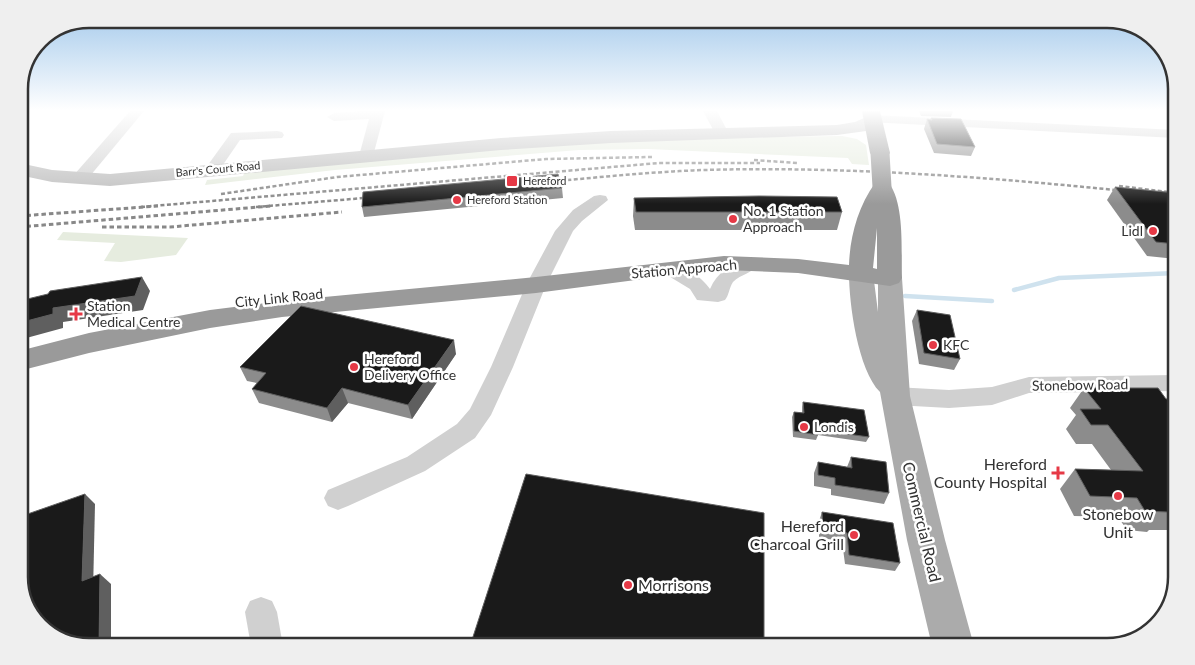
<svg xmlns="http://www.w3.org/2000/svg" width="1195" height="665" viewBox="0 0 1195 665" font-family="Lato,sans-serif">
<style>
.green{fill:#e6ecdf}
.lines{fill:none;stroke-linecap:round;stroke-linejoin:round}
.stream{stroke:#cfe2ee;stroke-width:4.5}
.street{fill:#d0d0d0;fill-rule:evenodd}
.secondary{fill:#bdbdbd;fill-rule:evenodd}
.primary{fill:#ababab;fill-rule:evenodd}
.highway{fill:#9a9a9a;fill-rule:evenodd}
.rail-far1{stroke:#888;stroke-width:2.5;stroke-dasharray:4 2.5;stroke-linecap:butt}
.rail{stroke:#888;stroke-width:3;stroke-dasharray:4.5 3;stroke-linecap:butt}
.highway-bridge{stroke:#9a9a9a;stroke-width:19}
.wall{fill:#8c8c8c}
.shaded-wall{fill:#5f5f5f}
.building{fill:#1a1a1a;stroke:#5f5f5f}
.poi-dot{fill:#e63946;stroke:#fff;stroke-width:2}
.labels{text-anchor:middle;stroke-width:5;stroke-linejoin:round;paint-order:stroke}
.far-street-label{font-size:11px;fill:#333;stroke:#fff}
.far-poi-label{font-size:11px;fill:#333;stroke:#fff;text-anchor:start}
.poi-label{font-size:14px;fill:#333;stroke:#fff;text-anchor:start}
.street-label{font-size:14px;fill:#333;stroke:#fff}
.near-poi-label{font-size:16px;fill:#333;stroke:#fff;text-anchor:end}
.near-street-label{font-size:16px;fill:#333;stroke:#fff}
.rim{fill:none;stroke:#333;stroke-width:2.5}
</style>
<rect width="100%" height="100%" fill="#fff"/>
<!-- green -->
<g class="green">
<path d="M842 136 857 139 866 145 869 165 852 164 848 158 648 149 579 150 335 170 205 185 207 180 243 176 245 171C354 161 463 151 573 144 663 139 752 137 842 136Z"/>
<path d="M63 232 188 238 176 255 121 262 104 261 115 243 57 240Z"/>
</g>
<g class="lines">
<!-- stream -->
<g class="stream">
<path d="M1014 290 1059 278 1176 273"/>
<path d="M905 296 992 301"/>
</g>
<!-- street -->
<g class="street">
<path d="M19 111H31L29 114 19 117Z"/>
<path d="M130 111H144L85 182H73L71 179 73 176Z"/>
<path d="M361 111H385L373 156 371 159H361L359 156 369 119 334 121 327 117 334 113Z"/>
<path d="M703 111H717L729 134 727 137H717Z"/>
<path d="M873 115 1176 130V138L868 122 866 119Z"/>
<path d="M277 131 282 132 284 135 282 138 240 140 218 172H208L205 169 231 133Z"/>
<path d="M600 195 606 196 608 200 582 221 573 231 546 285 513 367 491 415 475 438 425 471 348 506 338 510 328 506 324 498 328 490 407 457 457 424 470 409 491 367 526 285 555 231 573 210 594 196Z"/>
<path d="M750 258 757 260 759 264C753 273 741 274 733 282 729 288 729 295 725 300L718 302 697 300 690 289 662 272 660 268 662 264C678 260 701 276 710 289 717 272 732 263 750 258Z"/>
<path d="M1176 375V391L1029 393 992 405 949 408 895 405 887 402 883 396 887 390 895 387 949 390 992 387 1029 377Z"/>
<path d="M261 597 272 601 277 612 283 646H251L245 612 250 601Z"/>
</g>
<!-- secondary -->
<path class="secondary" d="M873 114 879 115 882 119 866 131 837 135 611 143 501 150 110 186 52 182 19 175V163L52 170 110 174 501 138 611 131 837 125 855 122Z"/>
<!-- primary -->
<path class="primary" d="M861 266 870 268 873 273 878 312V278L881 273 890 270 899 273 902 278 910 396 945 540 974 646H932L907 540 880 392C858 370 849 304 849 273L852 268Z"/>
<!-- highway -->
<g class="highway">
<path d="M862 111H880L890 153 887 157 880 159 873 157 870 153Z"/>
<path d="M882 181 889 183C905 205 901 251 902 278L899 283 890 286 798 273 724 270 697 272 536 293 282 317 210 328 89 353 19 371V351L89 333 210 310 282 301 536 277 724 256 798 259 849 265C850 236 858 207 875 183ZM877 228V269L873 268Z"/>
</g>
<!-- rail-far1 -->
<g class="rail-far1">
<path d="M754 160 797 163"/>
<path d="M548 182C599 177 651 172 703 170 844 166 986 177 1126 191"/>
<path d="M1119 186 1176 193"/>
<path d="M221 194 337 177 546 159 652 157"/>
<path d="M141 207 659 163H760"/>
<path d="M256 207 376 197"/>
</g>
<!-- rail -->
<g class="rail">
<path d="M19 216 158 206"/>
<path d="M19 227 271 206"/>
<path d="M102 227H170L342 212"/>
</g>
<!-- highway-bridge -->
<path class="highway-bridge" d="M880 153 882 187"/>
</g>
<!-- wall -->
<g class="wall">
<path d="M919 111H953L951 117 921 116Z"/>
<path d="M931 118 975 147 971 156 934 153 924 129 927 119 930 120Z"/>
<path d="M1115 187 1176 193V259L1147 256 1107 200Z"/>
<path d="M562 188 563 198 364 217 362 207Z"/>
<path d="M634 198 842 212 837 230H635L633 216Z"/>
<path d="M917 310 960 359 954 370 919 364 912 321Z"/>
<path d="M456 354 412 419 348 403 332 422 259 403 252 389 257 383 247 381 240 367Z"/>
<path d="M1084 388 1166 399H1176V530H1149L1147 532 1127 530 1118 517 1074 516 1060 489 1075 469 1111 470 1092 444H1076L1066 429 1076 415 1070 408Z"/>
<path d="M803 402 869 437 866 442 818 435 816 440 793 437 792 417 794 412 802 413V407Z"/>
<path d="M851 457 889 493 884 504 831 495V489L814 486V473L818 462 847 467Z"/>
<path d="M822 512 900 563 895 571 845 564 842 541 819 538V521Z"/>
</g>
<!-- shaded-wall -->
<g class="shaded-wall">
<path d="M142 277 150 291 143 310 63 322V328L19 340V323L53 308Z"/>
<path d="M454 340 456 354 412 419 408 405Z"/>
<path d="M342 388 348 403 332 422 327 408Z"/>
<path d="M85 494 95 504 93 592 82 581Z"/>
<path d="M100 574 111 584V646H99Z"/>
</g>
<!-- building -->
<g class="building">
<path d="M931 118 961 119 975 147 937 144 927 119 932 120Z"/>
<path d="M558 174 562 188 362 207 363 192Z"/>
<path d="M1115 187 1176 193V244L1156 242Z"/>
<path d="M759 196 837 197 842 212H636L634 198Z"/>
<path d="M142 277 135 296 53 308V314L19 323V301L48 294 50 291Z"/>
<path d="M301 306 454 340 408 405 342 388 327 408 252 389 266 373 240 367Z"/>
<path d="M917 310 950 315 960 359 924 353Z"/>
<path d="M1084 388H1158L1166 399H1176V511H1168L1167 512 1145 511 1137 498 1090 496 1075 469 1143 471 1108 425H1091L1080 409H1101Z"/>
<path d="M803 402 864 410 869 437 818 430V435L794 431V412L804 413Z"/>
<path d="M851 457 886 462 889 493 835 485V478L818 475V462L852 468Z"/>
<path d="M526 474 764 513V646H470Z"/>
<path d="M85 494 82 581 100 574 99 646H88L54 637 30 615 19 581V517Z"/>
<path d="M822 512 893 523 900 563 849 555 847 533 823 529Z"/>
</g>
<!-- sky -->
<linearGradient id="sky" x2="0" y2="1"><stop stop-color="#9ec6ea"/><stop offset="0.54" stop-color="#fff"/><stop offset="1" stop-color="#fff" stop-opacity="0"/></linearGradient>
<rect width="1195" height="204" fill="url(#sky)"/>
<!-- markers -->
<g class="poi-dot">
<rect x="506" y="175" width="12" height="12" rx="2.5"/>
<circle cx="457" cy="200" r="5"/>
<circle cx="733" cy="219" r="5"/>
<circle cx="1153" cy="231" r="5"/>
<path d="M73.5 306.5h5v5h5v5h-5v5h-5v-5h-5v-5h5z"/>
<circle cx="933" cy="345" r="5"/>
<circle cx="354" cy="367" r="5"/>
<circle cx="804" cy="427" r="5"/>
<path d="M1055.5 465.5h5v5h5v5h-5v5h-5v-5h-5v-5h5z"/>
<circle cx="1118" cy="496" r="5"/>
<circle cx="854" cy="535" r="5"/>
<circle cx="628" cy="585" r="5"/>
</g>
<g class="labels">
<!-- far-street labels -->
<g class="far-street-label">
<text transform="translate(218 169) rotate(-5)" y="4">Barr's Court Road</text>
</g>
<!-- far-poi labels -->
<g class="far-poi-label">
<text x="523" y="185">Hereford</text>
<text x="467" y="204">Hereford Station</text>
</g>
<!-- poi labels -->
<g class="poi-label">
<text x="743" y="216">No. 1 Station<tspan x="743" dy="16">Approach</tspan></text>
<text x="1143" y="236" text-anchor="end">Lidl</text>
<text x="87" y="311">Station<tspan x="87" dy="16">Medical Centre</tspan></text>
<text x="943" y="350">KFC</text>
<text x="364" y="364">Hereford<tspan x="364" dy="16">Delivery Office</tspan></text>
<text x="814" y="432">Londis</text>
</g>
<!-- street labels -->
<g class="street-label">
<text transform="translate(684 269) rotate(-5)" y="5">Station Approach</text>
<text transform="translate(279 298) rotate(-6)" y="5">City Link Road</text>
<text transform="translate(1080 385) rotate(-1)" y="5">Stonebow Road</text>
</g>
<!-- near-poi labels -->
<g class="near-poi-label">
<text x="1047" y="470">Hereford<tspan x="1047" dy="18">County Hospital</tspan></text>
<text x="1118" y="520" text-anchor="middle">Stonebow<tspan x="1118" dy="18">Unit</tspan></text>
<text x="844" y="532">Hereford<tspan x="844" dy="18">Charcoal Grill</tspan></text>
<text x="638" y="591" text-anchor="start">Morrisons</text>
</g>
<!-- near-street labels -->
<g class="near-street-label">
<text transform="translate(922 522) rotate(77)" y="6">Commercial Road</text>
</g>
</g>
<!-- crop -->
<path d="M0 0H1195V665H0ZM89 28H1107A61 61 0 0 1 1168 89V577A61 61 0 0 1 1107 638H89A61 61 0 0 1 28 577V89A61 61 0 0 1 89 28Z" fill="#efefef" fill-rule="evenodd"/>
<path class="rim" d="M89 28H1107A61 61 0 0 1 1168 89V577A61 61 0 0 1 1107 638H89A61 61 0 0 1 28 577V89A61 61 0 0 1 89 28Z"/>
</svg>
